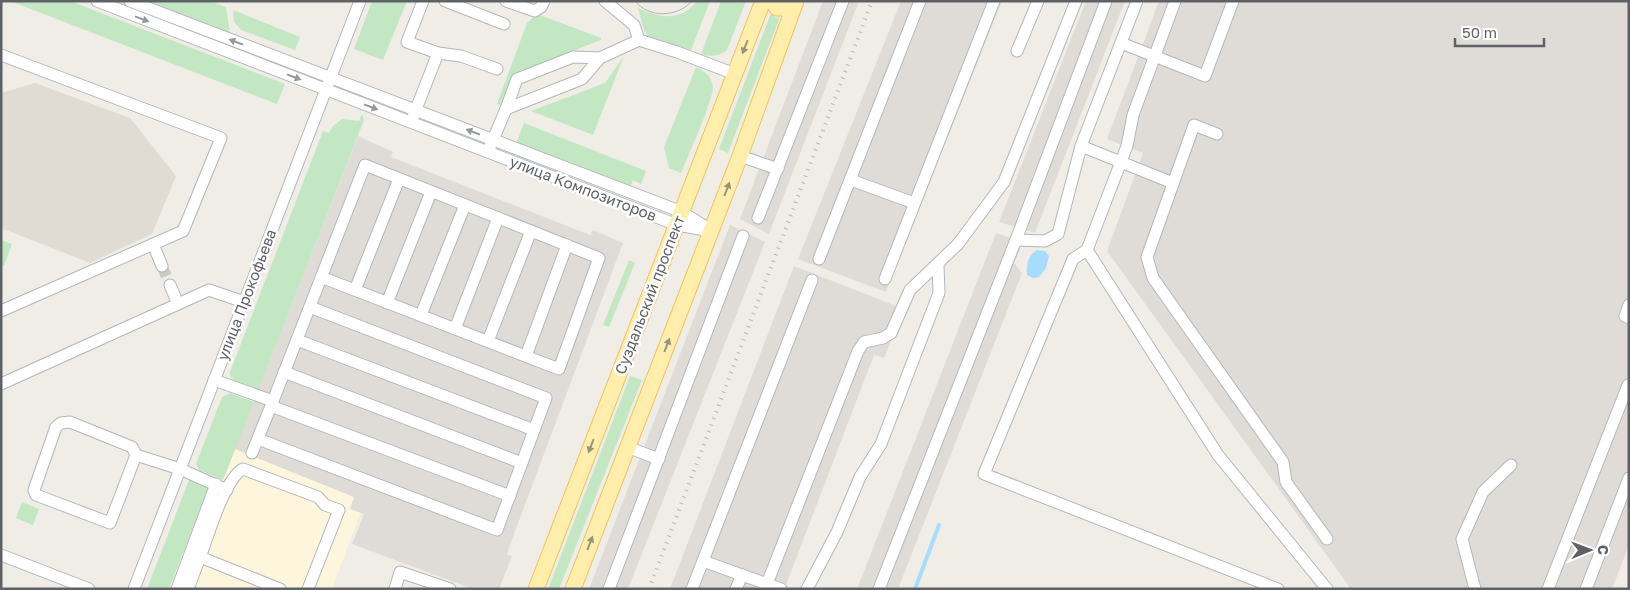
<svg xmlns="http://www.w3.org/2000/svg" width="1630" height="590" viewBox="0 0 1630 590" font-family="'Golos Text',sans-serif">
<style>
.commercial{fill:#fef5dd}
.industrial{fill:#dfdcd8}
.education{fill:#e0dcd4}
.green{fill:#c4e7c3}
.water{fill:#a7dcff}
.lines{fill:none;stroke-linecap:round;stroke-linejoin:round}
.stream{stroke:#a7dcff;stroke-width:4}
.minor-tunnel{stroke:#cccac6;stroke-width:11;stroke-dasharray:11 5.5;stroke-linecap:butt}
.minor-casing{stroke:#b3b7bb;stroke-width:13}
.major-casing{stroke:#f1c25e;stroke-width:17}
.minor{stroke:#fff;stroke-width:11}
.major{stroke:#ffeeac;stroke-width:15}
.tram{stroke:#b4b5b6;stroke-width:1}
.rail{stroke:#b4b5b6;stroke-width:4;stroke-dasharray:1 6;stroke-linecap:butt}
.oneway{fill:#96999c}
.oneway2{fill:#96937e}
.labels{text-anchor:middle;stroke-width:5;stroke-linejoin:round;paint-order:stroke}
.street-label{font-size:15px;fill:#5e6266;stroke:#fff}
</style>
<rect width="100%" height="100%" fill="#f0ede6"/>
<!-- commercial -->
<path class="commercial" d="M235 449 354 497 350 509 361 512 332 589H169L213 476 223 480Z"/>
<!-- industrial -->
<g class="industrial">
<path d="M823 1H859L769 234 740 219Z"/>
<path d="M901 1H1002L886 292 798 259Z"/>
<path d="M1086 1H1125L1035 233 999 222Z"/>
<path d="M1159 1H1629V545L1612 589H1351L1107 251 1143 153 1107 139Z"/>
<path d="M358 136 393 152 391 157 590 235 593 230 623 243 511 542 507 554 512 556 499 589H473L352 544 364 514 350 509 354 497 235 449Z"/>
<path d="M730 225 765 242 628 589H589Z"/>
<path d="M996 233 1008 237 1020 249 1014 263 1022 273 898 589H857Z"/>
<path d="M794 266 904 309 884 358 874 355 786 585 765 576 760 589H670Z"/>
</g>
<!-- education -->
<path class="education" d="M35 83 130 118 176 176 152 234 90 263 1 228V93Z"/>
<!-- green -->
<g class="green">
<path d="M10 1H70L285 84 277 104Z"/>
<path d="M148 1H210L226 7 230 33Z"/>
<path d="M372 1H407L383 60 354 49Z"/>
<path d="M697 1H710L691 50 648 36 644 30 638 8C659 18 681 22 697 1Z"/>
<path d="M721 1H746L727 50C718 57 711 57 701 54Z"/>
<path d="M233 10 300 37 295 50 241 30 234 22Z"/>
<path d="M771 13 776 18 780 17 728 153 719 149Z"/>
<path d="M537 14 601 38V40L519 72 513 77 500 105 497 104 527 23Z"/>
<path d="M624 56 593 135 531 111 605 83Z"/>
<path d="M696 67C705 71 712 77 713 87 713 101 688 156 681 173L669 168 664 147Z"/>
<path d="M362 114 364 120 258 391 236 382 230 376V372L323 131 329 133 333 126 342 119 359 121Z"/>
<path d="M524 123 646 171 641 184 633 180 630 188 516 144Z"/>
<path d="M1 240 12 244 4 266 1 265Z"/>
<path d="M629 260 635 263 609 327 603 325Z"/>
<path d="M630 376 642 380 559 589H548Z"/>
<path d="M230 393 254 402 223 480 199 470 196 464 222 397Z"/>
<path d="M191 479 209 486 169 589H147L189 480Z"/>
<path d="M22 502 39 509 33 525 16 518Z"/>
</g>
<!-- water -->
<path class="water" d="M1037 250 1045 251 1049 256 1046 268 1039 277 1033 278 1027 275C1026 265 1028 255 1037 250Z"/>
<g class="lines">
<!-- stream -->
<path class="stream" d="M915 589 939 525"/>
<!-- minor-tunnel -->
<path class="minor-tunnel" d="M162 266 170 285"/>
<!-- minor casing -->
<g class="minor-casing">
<g id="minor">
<path d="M97 1 677 225 711 231"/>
<path d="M130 1 682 212 707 228"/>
<path d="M423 1 407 42 438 53 461 56 497 69"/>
<path d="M445 1 504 24"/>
<path d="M506 1 535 11 541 7 544 1"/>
<path d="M605 1 634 25 639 40"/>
<path d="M1175 1 1133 115 1127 146 1087 250 1073 259 984 474 1278 589"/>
<path d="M1121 43 1205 76 1233 1"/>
<path d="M1017 51 1038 1"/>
<path d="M1 55 221 138 183 231 1 311"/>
<path d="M573 57 600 58 582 79 506 109 517 79Z"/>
<path d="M600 58 639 40 677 52 735 74"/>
<path d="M413 117 438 53"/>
<path d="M1217 134 1194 125 1147 257 1153 278 1283 462 1286 482 1327 539"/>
<path d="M1081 146 1173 183"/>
<path d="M490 147 506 109"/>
<path d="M740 156 778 169"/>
<path d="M851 180 914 203"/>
<path d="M758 218 843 1"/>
<path d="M1016 240 1045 241 1058 234 1081 146 1137 1"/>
<path d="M153 244 162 266"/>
<path d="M1087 250 1218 455 1327 589"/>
<path d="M819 259 920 1"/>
<path d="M885 279 994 1"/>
<path d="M170 285 178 304"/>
<path d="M355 290 399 179"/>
<path d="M387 303 431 192"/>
<path d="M1629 305 1625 316 1629 318"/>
<path d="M421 315 465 205"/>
<path d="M455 329 498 218"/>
<path d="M297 340 534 430"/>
<path d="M488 341 531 231"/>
<path d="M526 356 567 245"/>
<path d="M284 372 522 463"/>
<path d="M214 380 273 401 252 453"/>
<path d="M1 384 209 290 244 302"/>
<path d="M273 401 365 165 599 258 559 369 321 277"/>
<path d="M271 406 510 496"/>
<path d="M258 439 497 530 546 398 310 307"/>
<path d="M627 447 659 459"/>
<path d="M136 455 132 447 70 422 61 423 56 427 34 490 36 495 110 523 136 455 180 469 227 490"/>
<path d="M1 555 89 589"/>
<path d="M703 561 781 589"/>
<path d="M134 589 360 1"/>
<path d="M177 589 216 484"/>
<path d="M188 589 200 557"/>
<path d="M280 589 200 557C208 537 224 479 243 469L318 497 325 505 339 510 308 589"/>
<path d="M395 589 400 572 450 589"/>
<path d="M609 589 743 236"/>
<path d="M692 589 812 280"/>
<path d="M736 589 742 575"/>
<path d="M765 589 858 351 864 342 883 338 891 333 910 290 958 244 1004 182 1076 1"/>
<path d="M807 589 837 532 860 477 881 444 939 293 938 265"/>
<path d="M879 589 1019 232 1106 1"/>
<path d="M1475 589 1462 539 1483 492 1511 465"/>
<path d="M1548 589 1628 385"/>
<path d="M1586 589 1629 478"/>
</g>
</g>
<!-- major casing -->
<g class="major-casing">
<g id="major">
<path d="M772 1 777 8H786L795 3"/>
<path d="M536 589 763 1"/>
<path d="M573 589 740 156 796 1"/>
</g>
</g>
<!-- minor -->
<use href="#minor" class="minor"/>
<!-- major -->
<use href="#major" class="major"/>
<!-- tram -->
<path class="tram" d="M635 1C649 19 678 17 692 1"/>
<!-- rail -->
<path class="rail" d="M649 589 872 1"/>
</g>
<!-- one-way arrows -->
<defs><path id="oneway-solid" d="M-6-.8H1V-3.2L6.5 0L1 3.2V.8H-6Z" transform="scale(1.25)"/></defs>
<g class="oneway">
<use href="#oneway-solid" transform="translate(142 19) rotate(21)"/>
<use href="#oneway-solid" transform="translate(236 42) rotate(-159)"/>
<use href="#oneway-solid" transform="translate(294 77) rotate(21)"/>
<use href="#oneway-solid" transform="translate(371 107) rotate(21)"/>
<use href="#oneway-solid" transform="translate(473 132) rotate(-159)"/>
</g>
<g class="oneway2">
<use href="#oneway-solid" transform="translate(745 47) rotate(111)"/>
<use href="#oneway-solid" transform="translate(727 189) rotate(-69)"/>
<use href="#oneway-solid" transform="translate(667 345) rotate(-69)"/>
<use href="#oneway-solid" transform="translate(591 446) rotate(111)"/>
<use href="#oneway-solid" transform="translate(590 543) rotate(-69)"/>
</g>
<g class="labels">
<!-- street labels -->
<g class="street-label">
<text transform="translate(583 189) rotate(21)" y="5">улица Композиторов</text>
<text transform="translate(247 295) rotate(-69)" y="5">улица Прокофьева</text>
<text transform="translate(650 295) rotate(-69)" y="5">Суздальский проспект</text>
</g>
</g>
<!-- border -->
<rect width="1630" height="590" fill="none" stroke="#5e6266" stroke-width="5"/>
<!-- north arrow -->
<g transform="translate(1590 550) rotate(89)" stroke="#ffffff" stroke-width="4" paint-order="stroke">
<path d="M0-4L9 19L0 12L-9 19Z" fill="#5e6266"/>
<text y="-8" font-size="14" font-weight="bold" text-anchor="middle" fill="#5e6266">С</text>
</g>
<!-- scale -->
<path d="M1455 38v8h89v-8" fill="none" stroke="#5e6266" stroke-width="2.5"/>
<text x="1462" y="38" font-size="15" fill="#5e6266" stroke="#ffffff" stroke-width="4" paint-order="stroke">50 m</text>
</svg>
